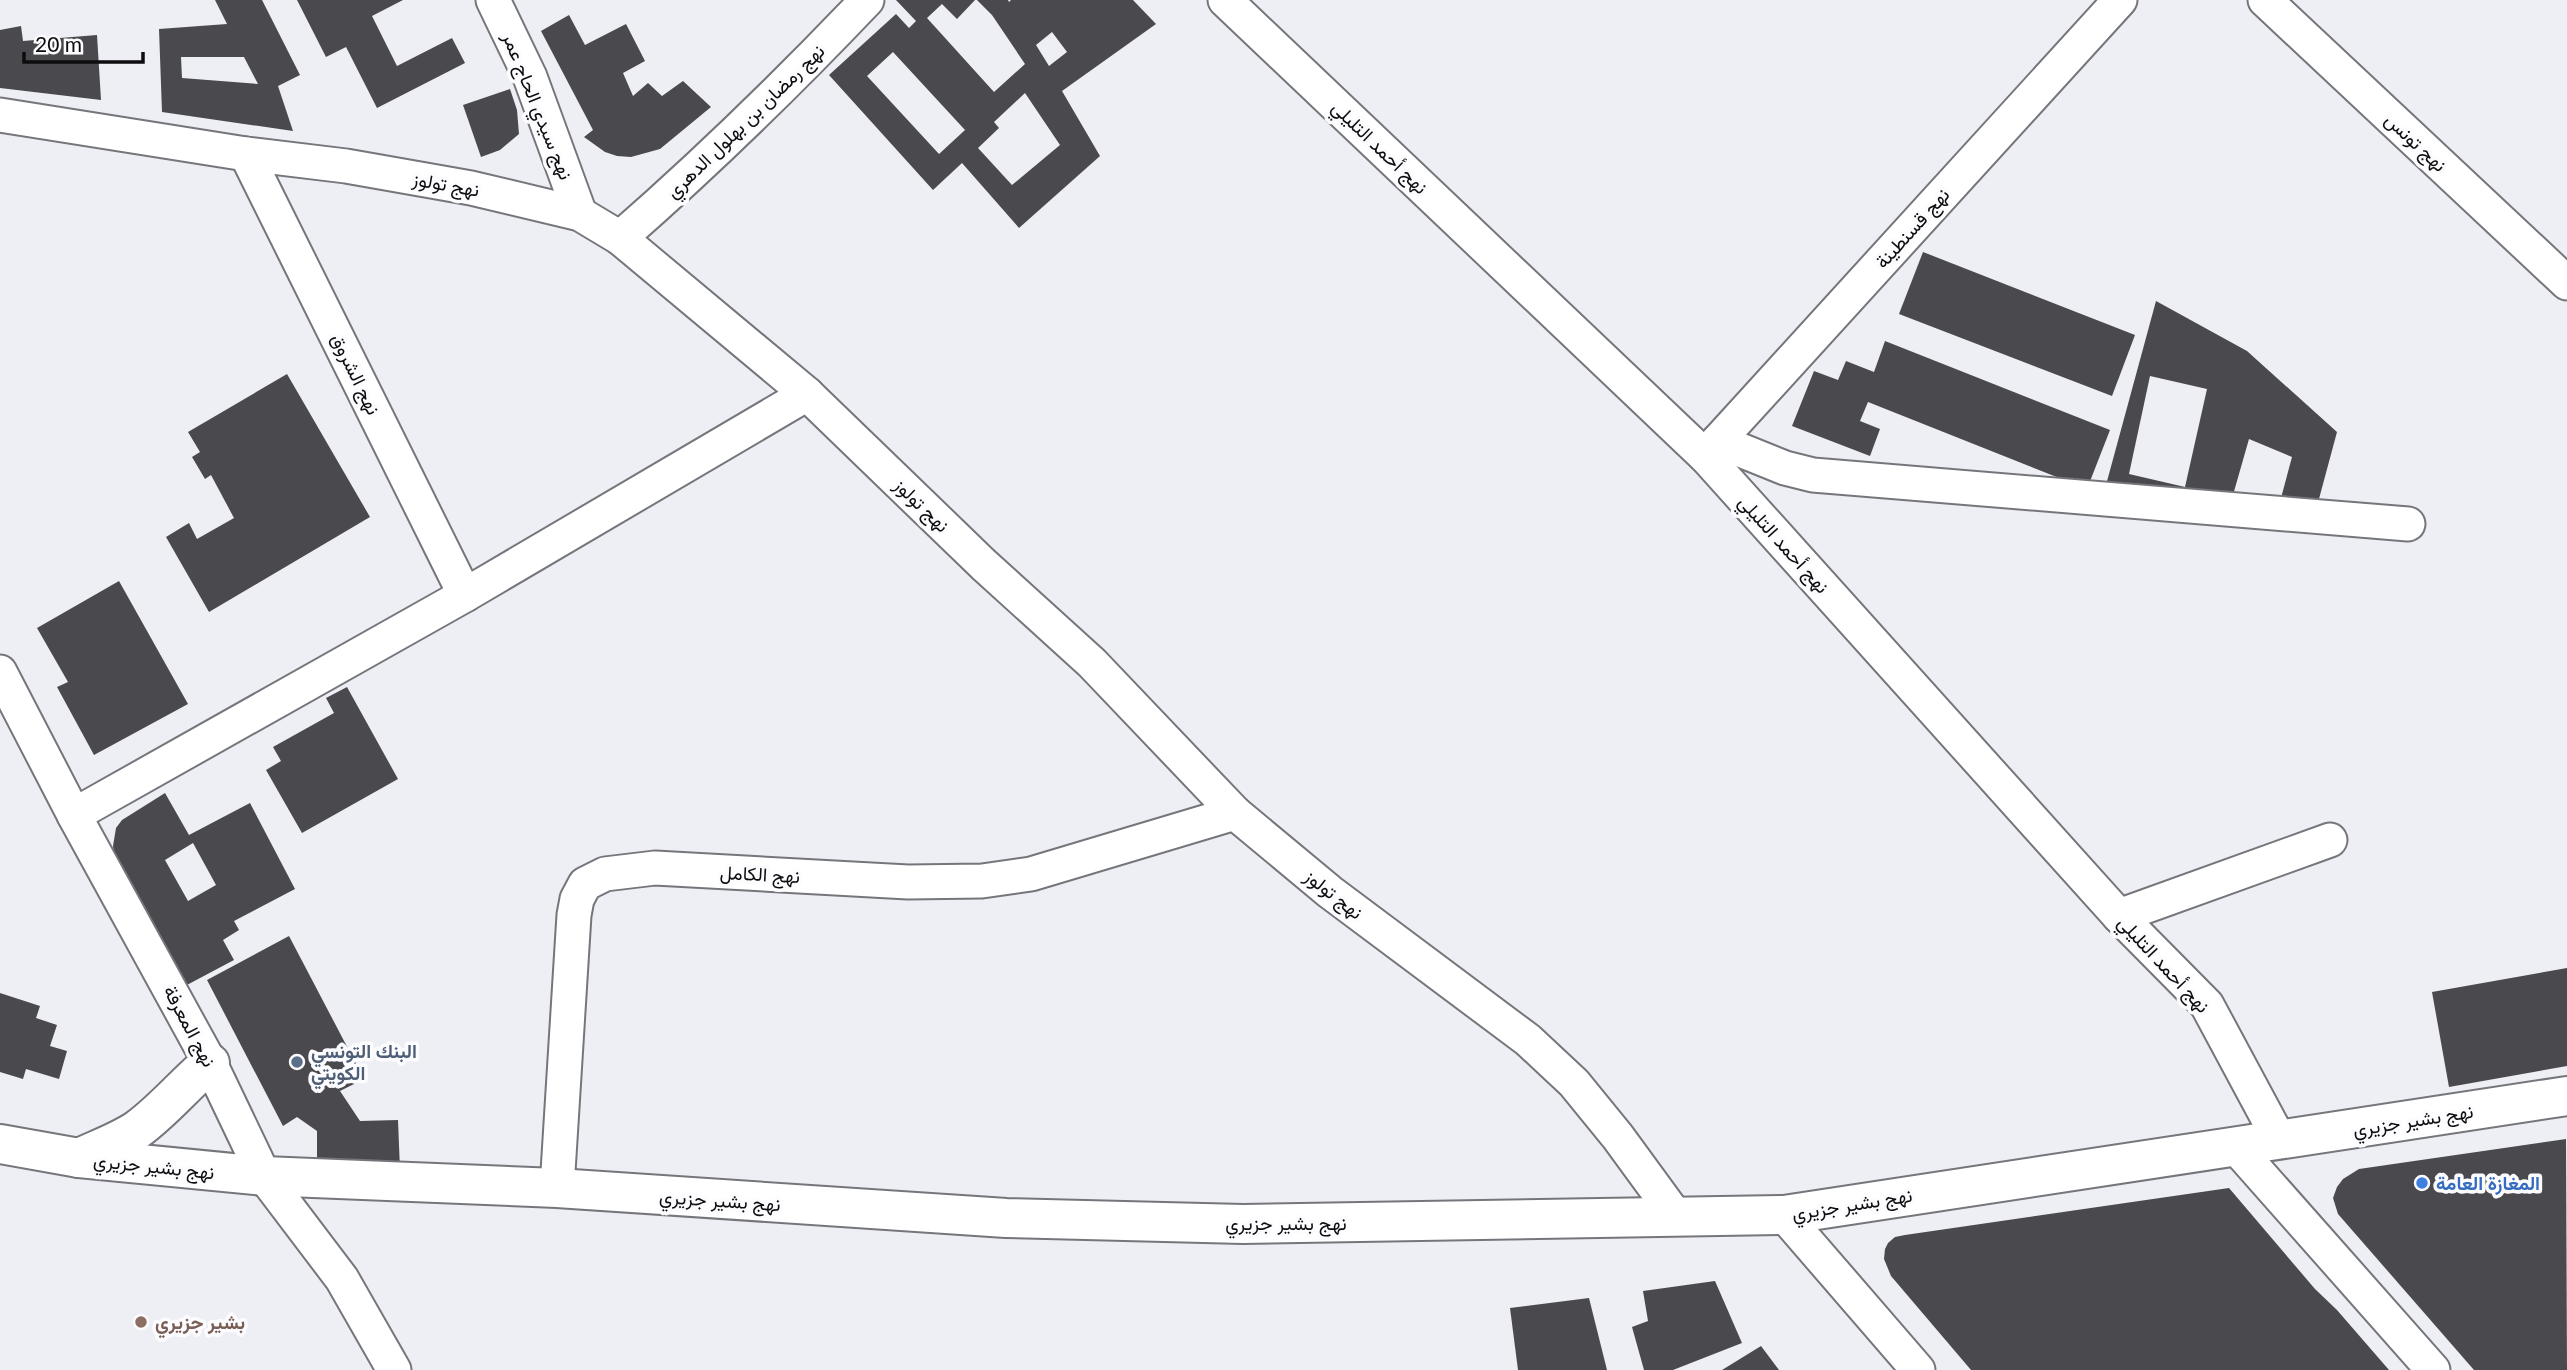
<svg xmlns="http://www.w3.org/2000/svg" width="2567" height="1370" viewBox="0 0 2567 1370" font-family="Lato,Vazirmatn,sans-serif">
<style>
.building{fill:#49494e;fill-rule:evenodd}
.lines{fill:none;stroke-linecap:round;stroke-linejoin:round}
.minor-casing{stroke:#75767b;stroke-width:37}
.tertiary-casing{stroke:#75767b;stroke-width:42}
.minor{stroke:#fff;stroke-width:33}
.tertiary{stroke:#fff;stroke-width:38}
.service-dot{fill:#5c6f8a;stroke:#fcfcff;stroke-width:2.5}
.shop-dot{fill:#3f7fe0;stroke:#fcfcff;stroke-width:2.5}
.education-dot{fill:#8d6e63;stroke:#fcfcff;stroke-width:2.5}
.labels{text-anchor:middle;stroke-width:7;stroke-linejoin:round;paint-order:stroke}
.street-label{font-size:19px;fill:#0d0d0f;stroke:#fcfcff}
.service-label{font-size:19px;font-weight:bold;fill:#4e5e75;stroke:#fcfcff;text-anchor:start}
.shop-label{font-size:19px;font-weight:bold;fill:#366cbe;stroke:#fcfcff;text-anchor:start}
.education-label{font-size:19px;font-weight:bold;fill:#785e54;stroke:#fcfcff;text-anchor:start}
</style>
<rect width="100%" height="100%" fill="#eeeff4"/>
<!-- building -->
<g class="building">
<path d="M215 0H262L300 75 278 86 293 131 162 112 159 29 227 24ZM181 57H244L258 84 182 78Z"/>
<path d="M297 0H403L372 16 397 66 452 38 465 63 377 108 346 47 326 57Z"/>
<path d="M896 0H975L957 19 942 4 927 18 994 92 1025 64 992 15 977 0H1008L1009 2 1011 0H1133L1156 24 1062 91 1100 156 1019 228 962 163 933 190 829 75 896 14 909 28 916 21ZM1052 32 1067 52 1049 66 1036 45ZM893 52 965 130 939 154 867 76ZM1025 93 1060 145 1012 185 978 148 999 128 994 122Z"/>
<path d="M569 15 585 45 626 24 645 61 623 73 633 96 648 83 662 96 683 81 711 107 660 149 631 157 617 156 605 152 584 137 593 130 541 31Z"/>
<path d="M21 26 23 41 97 35 101 100 0 88V30Z"/>
<path d="M510 89 517 110 519 134 500 150 481 157 463 105Z"/>
<path d="M1923 252 2135 335 2112 396 1899 314Z"/>
<path d="M2156 301 2247 351 2337 432 2316 510 2281 498 2292 457 2249 439 2233 495 2103 496ZM2150 376 2207 389 2185 487 2129 474Z"/>
<path d="M1885 341 2110 430 2087 489 1868 402 1860 421 1880 429 1870 456 1792 426 1814 371 1838 380 1846 361 1874 372Z"/>
<path d="M287 374 370 517 209 612 166 537 189 523 197 539 234 518 211 475 205 479 192 457 200 452 188 432Z"/>
<path d="M119 581 188 704 94 755 57 687 68 682 37 628Z"/>
<path d="M347 687 398 779 302 833 266 770 281 761 273 747 334 713 326 698Z"/>
<path d="M165 793 189 835 250 803 295 889 234 921 239 930 223 940 234 960 185 986 114 853 113 846 116 828 122 820ZM193 843 216 885 188 901 165 860Z"/>
<path d="M289 936 364 1079 340 1091 360 1121 398 1120 400 1170 317 1169V1131L297 1117 283 1126 207 980Z"/>
<path d="M2567 968V1066L2449 1087 2432 992Z"/>
<path d="M0 993 40 1006 36 1018 57 1025 50 1046 67 1051 59 1079 26 1069 23 1079 0 1072Z"/>
<path d="M2566 1139 2567 1370H2474L2338 1214 2333 1198 2337 1187 2343 1179 2359 1169Z"/>
<path d="M2229 1188 2315 1289 2337 1310 2389 1370H1971L1891 1276 1884 1259 1885 1249 1888 1243 1895 1237 1905 1235Z"/>
<path d="M1715 1281 1742 1343 1673 1370H1644L1632 1327 1648 1321 1643 1291Z"/>
<path d="M1589 1298 1607 1370H1518L1510 1308Z"/>
<path d="M1761 1346 1779 1370H1722Z"/>
</g>
<g class="lines">
<!-- minor casing -->
<g class="minor-casing">
<g id="minor">
<path d="M493 0 530 77 580 214"/>
<path d="M1225 0 1706 457 2119 916 2207 1005 2280 1141"/>
<path d="M2265 0 2567 283"/>
<path d="M0 115 246 154 346 166 471 188 580 214 620 238 807 394 984 565 1092 663 1235 813 1330 892 1528 1040 1574 1083 1618 1137 1675 1215"/>
<path d="M246 154 465 595"/>
<path d="M620 238C707 162 788 83 867 0"/>
<path d="M1718 441 1785 468 1813 475 2408 524"/>
<path d="M1706 457 1718 441 2120 0"/>
<path d="M0 672 74 815 210 1063 264 1176 342 1279 394 1370"/>
<path d="M74 815 465 595 807 394"/>
<path d="M2119 916 2330 840"/>
<path d="M2234 1145 2433 1370"/>
<path d="M557 1188 574 915 577 899 585 884 605 874 655 868 908 882 982 881 1031 874 1235 813"/>
<path d="M1784 1215 1918 1370"/>
</g>
</g>
<!-- tertiary casing -->
<g class="tertiary-casing">
<g id="tertiary">
<path d="M0 1144 79 1158 264 1176 557 1188 1006 1218 1243 1224 1784 1215 2567 1096"/>
<path d="M79 1158C98 1149 121 1141 138 1129 164 1110 185 1084 210 1063"/>
</g>
</g>
<!-- minor -->
<use href="#minor" class="minor"/>
<!-- tertiary -->
<use href="#tertiary" class="tertiary"/>
</g>
<!-- markers -->
<circle class="service-dot" cx="297" cy="1062" r="7"/>
<circle class="shop-dot" cx="2422" cy="1183" r="7"/>
<circle class="education-dot" cx="141" cy="1322" r="7"/>
<g class="labels">
<!-- street labels -->
<g class="street-label">
<text transform="translate(538 106) rotate(68)" y="7">نهج سيدي الحاج عمر</text>
<text transform="translate(745 121) rotate(-44)" y="7">نهج رمضان بن بهلول الدهري</text>
<text transform="translate(2416 142) rotate(43)" y="7">نهج تونس</text>
<text transform="translate(1380 147) rotate(44)" y="7">نهج أحمد التليلي</text>
<text transform="translate(446 184) rotate(10)" y="7">نهج تولوز</text>
<text transform="translate(1912 228) rotate(-48)" y="7">نهج قسنطينة</text>
<text transform="translate(356 374) rotate(64)" y="7">نهج الشروق</text>
<text transform="translate(922 505) rotate(44)" y="7">نهج تولوز</text>
<text transform="translate(1784 544) rotate(48)" y="7">نهج أحمد التليلي</text>
<text transform="translate(760 874) rotate(3)" y="7">نهج الكامل</text>
<text transform="translate(1334 894) rotate(38)" y="7">نهج تولوز</text>
<text transform="translate(2164 964) rotate(47)" y="7">نهج أحمد التليلي</text>
<text transform="translate(190 1026) rotate(62)" y="7">نهج المعرفة</text>
<text transform="translate(2413 1120) rotate(-9)" y="7">نهج بشير جزيري</text>
<text transform="translate(154 1166) rotate(6)" y="7">نهج بشير جزيري</text>
<text transform="translate(720 1200) rotate(4)" y="7">نهج بشير جزيري</text>
<text transform="translate(1852 1204) rotate(-9)" y="7">نهج بشير جزيري</text>
<text x="1286" y="1230">نهج بشير جزيري</text>
</g>
<!-- service labels -->
<g class="service-label">
<text x="311" y="1058">البنك التونسي<tspan x="311" dy="22">الكويتي</tspan></text>
</g>
<!-- shop labels -->
<g class="shop-label">
<text x="2436" y="1190">المغازة العامة</text>
</g>
<!-- education labels -->
<g class="education-label">
<text x="155" y="1329">بشير جزيري</text>
</g>
</g>
<!-- scale -->
<path d="M24 52v10h119v-10" fill="none" stroke="#0d0d0f" stroke-width="3.5"/>
<text x="35" y="52" font-size="21" fill="#0d0d0f" stroke="#fcfcff" stroke-width="5" paint-order="stroke">20 m</text>
</svg>
